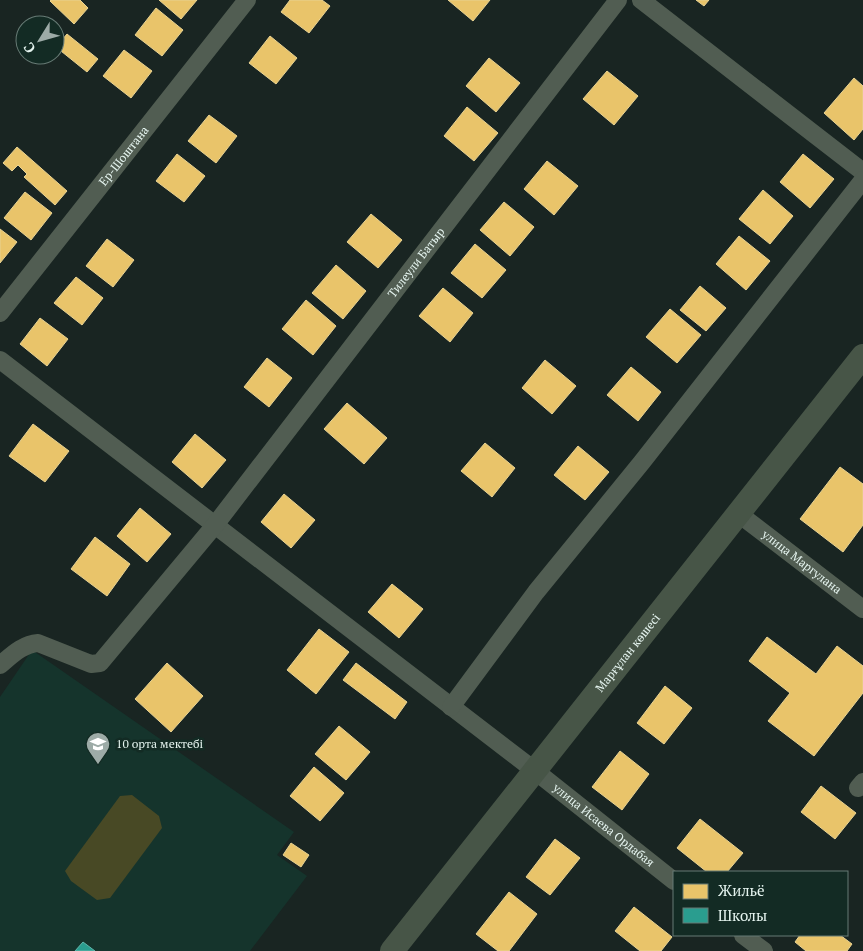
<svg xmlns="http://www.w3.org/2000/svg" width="863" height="951" viewBox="0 0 863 951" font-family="'PT Serif',serif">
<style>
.built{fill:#15342c}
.green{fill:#484925}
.homes{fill:#e9c46a;stroke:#e8d292}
.schools{fill:#2a9d8f;stroke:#62b7ac}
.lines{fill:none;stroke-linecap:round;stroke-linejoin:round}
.street{stroke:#515d52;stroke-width:18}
.secondary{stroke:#475547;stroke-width:24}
.labels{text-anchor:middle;stroke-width:5;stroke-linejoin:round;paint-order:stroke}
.street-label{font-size:12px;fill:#e4f3ee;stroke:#132b24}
.poi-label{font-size:12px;fill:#e4f3ee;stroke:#132b24;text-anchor:start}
</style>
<rect width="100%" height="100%" fill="#192522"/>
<!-- built -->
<path class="built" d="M32 650 294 832 277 855 307 876 250 951H0V697Z"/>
<!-- green -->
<path class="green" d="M132 795 159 816 162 828 110 898 97 900 71 881 65 871 120 796Z"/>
<!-- homes -->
<g class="homes">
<path d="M51 0H80L88 8 74 24 50 1Z"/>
<path d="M159 0H197L181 19Z"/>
<path d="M290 0H322L330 6 309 33 281 12Z"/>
<path d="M448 0H490L473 21Z"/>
<path d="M696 0H709L704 6Z"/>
<path d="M156 8 183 30 162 56 135 35Z"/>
<path d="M67 34 98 59 87 72 56 47Z"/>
<path d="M270 36 297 58 276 84 249 63Z"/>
<path d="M124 50 152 71 131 98 103 76Z"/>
<path d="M489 58 520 83 496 112 466 86Z"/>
<path d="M607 71 638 96 614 125 583 99Z"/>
<path d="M854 78 863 86V129L854 140 824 113Z"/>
<path d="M467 107 498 133 474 161 444 136Z"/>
<path d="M209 115 237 136 216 163 188 141Z"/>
<path d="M17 147 67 191 55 205 24 177 27 174 18 165 12 171 3 163Z"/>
<path d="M177 154 205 176 184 202 156 181Z"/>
<path d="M803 154 834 179 810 208 780 182Z"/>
<path d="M547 161 578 186 554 215 524 189Z"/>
<path d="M763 190 793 216 770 244 739 219Z"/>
<path d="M25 192 52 213 31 240 4 218Z"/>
<path d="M504 202 534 227 510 256 480 230Z"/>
<path d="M371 214 402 240 378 268 347 242Z"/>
<path d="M0 229 17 242 0 263Z"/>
<path d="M739 236 770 261 746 290 716 264Z"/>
<path d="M107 239 134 260 113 287 86 266Z"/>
<path d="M475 244 506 270 482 298 451 273Z"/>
<path d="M336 265 366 291 343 319 312 293Z"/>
<path d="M76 277 103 298 82 325 54 303Z"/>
<path d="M700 286 726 308 706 331 680 310Z"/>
<path d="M443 288 473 313 450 342 419 316Z"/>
<path d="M306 300 336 326 313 355 282 329Z"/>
<path d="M670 309 701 335 677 363 646 337Z"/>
<path d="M40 318 68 339 47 366 20 344Z"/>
<path d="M267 358 292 378 269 407 244 387Z"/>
<path d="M545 360 576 386 552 414 522 388Z"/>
<path d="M631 367 661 392 638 421 607 395Z"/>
<path d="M347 403 387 438 364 464 324 429Z"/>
<path d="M33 424 69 451 45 482 9 456Z"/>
<path d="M195 434 226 460 202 488 172 462Z"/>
<path d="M485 443 515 468 492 497 461 471Z"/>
<path d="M578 446 609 472 585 500 554 475Z"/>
<path d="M840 467 863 484V525L843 552 800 519Z"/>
<path d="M284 494 315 520 291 548 261 522Z"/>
<path d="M140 508 171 534 147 562 117 536Z"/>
<path d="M95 537 130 564 107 596 71 569Z"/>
<path d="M392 584 423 609 399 638 368 612Z"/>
<path d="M319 629 349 652 316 694 287 670Z"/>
<path d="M767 637 816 674 837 646 863 666V693L814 756 768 721 790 693 749 661Z"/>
<path d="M167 663 203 696 171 732 135 699Z"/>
<path d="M356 663 407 702 395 719 343 680Z"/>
<path d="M665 686 692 708 664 744 637 723Z"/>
<path d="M339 726 370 752 346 780 315 754Z"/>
<path d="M620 751 649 774 622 810 592 787Z"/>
<path d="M314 767 344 793 320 821 290 796Z"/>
<path d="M821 786 856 813 835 839 801 812Z"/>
<path d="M700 819 743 853 727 872H707L677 848Z"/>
<path d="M555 839 580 858 550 895 526 877Z"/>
<path d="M291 843 309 855 301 867 283 855Z"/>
<path d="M509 892 537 914 509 951H498L476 934Z"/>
<path d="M634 907 672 937 661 951H640L615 931Z"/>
<path d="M800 935H840L852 944 847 951H806L795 942Z"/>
</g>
<!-- schools -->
<path class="schools" d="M83 942 95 951H75Z"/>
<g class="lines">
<!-- street -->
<g class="street">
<path d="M641 0 863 172"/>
<path id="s1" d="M0 313 247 0"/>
<path id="s2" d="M0 360 534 770 674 881"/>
<path id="s3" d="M739 514 863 609"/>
<path id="s4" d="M0 665C12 655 23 644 38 643L91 664 100 663 215 525 618 0"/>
<path d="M451 707 536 592 642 462 863 180"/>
<path d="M858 788 863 782"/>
<path d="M743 935 764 951"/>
</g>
<!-- secondary -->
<path class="secondary" id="s5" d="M392 951C548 752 707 555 863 356"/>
</g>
<!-- icons -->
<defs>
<g id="school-pin" transform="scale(1.25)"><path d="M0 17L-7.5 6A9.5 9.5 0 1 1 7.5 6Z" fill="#9daba7" stroke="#132b24"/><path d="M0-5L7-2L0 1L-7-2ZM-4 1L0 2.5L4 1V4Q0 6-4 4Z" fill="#fff"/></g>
</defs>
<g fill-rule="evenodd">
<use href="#school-pin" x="98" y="744"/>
</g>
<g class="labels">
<!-- street labels -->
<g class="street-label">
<text dy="4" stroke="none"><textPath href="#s1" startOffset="200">Ер-Шоштана</textPath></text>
<text dy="4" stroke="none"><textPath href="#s4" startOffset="621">Тилеули Батыр</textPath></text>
<text dy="4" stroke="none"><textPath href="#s3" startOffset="79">улица Маргулана</textPath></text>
<text dy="4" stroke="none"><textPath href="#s5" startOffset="380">Марғұлан көшесі</textPath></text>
<text dy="4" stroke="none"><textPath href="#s2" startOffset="762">улица Исаева Ордабая</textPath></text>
</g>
<!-- poi labels -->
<g class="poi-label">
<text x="116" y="748">10 орта мектебі</text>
</g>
</g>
<!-- legend -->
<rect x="673" y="871" width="175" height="65" fill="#132b24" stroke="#677b75"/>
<rect x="683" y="884" width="25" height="15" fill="#e9c46a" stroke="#677b75"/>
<text x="718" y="896" font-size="15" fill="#e4f3ee">Жильё</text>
<rect x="683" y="908" width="25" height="15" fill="#2a9d8f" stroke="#677b75"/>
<text x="718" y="921" font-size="15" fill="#e4f3ee">Школы</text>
<!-- north arrow -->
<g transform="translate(40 40) rotate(233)"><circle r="24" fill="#132b24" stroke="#677b75"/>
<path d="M0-4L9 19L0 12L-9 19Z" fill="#9daba7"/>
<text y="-8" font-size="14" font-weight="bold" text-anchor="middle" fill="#e4f3ee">С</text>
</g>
</svg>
